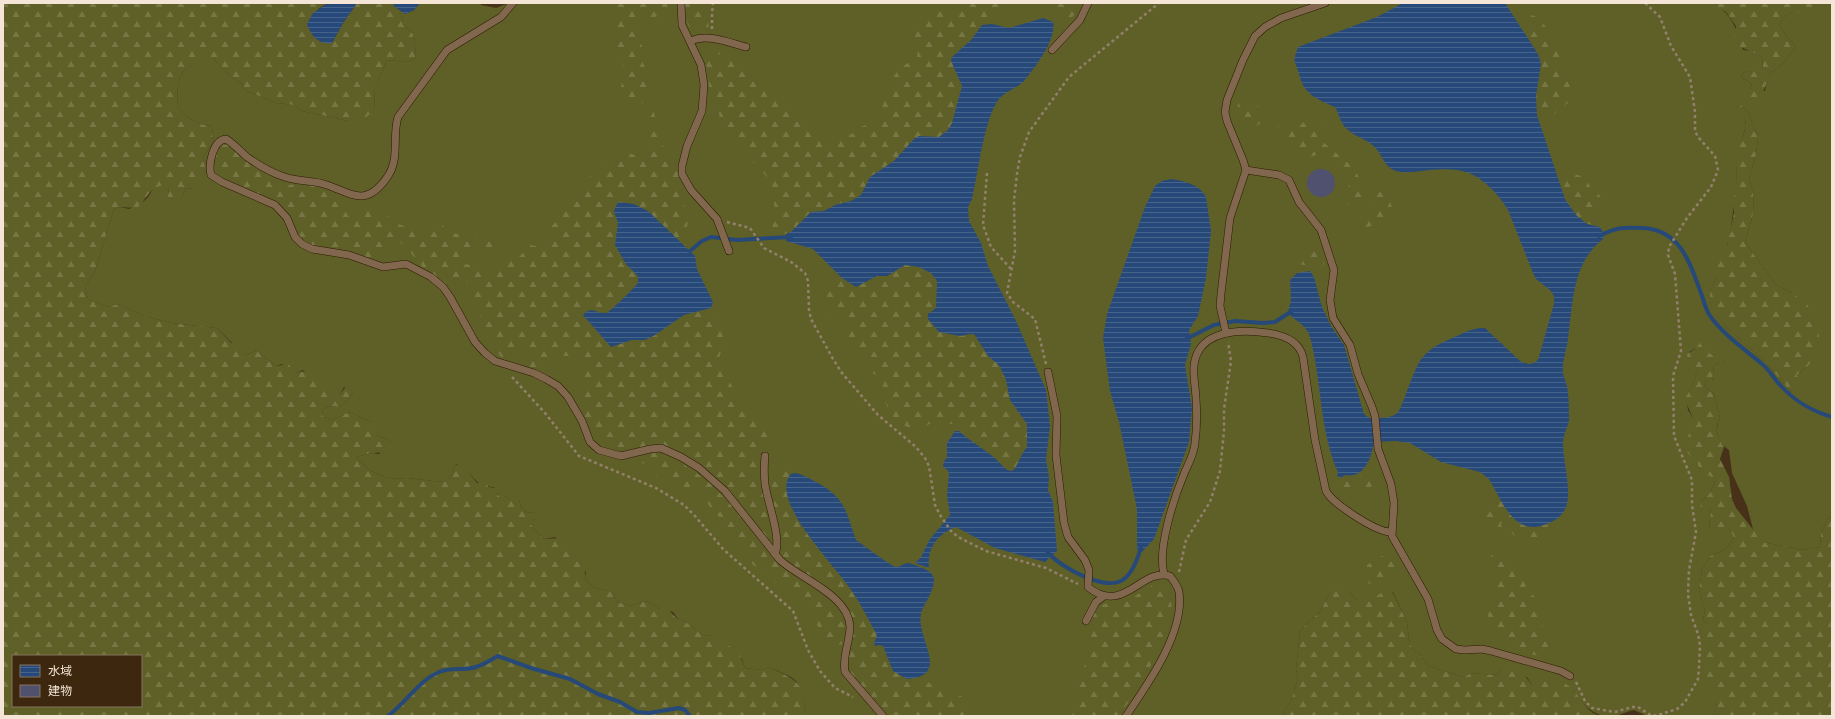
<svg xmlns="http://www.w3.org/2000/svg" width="1835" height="719" viewBox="0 0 1835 719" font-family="'DejaVu Sans','Noto Sans JP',sans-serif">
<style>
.grass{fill:#5f6027;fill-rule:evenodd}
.forest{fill:url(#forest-firs);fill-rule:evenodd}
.water{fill:url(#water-rules)}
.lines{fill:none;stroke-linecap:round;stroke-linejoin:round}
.stream{stroke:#264979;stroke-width:4}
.building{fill:#50506f}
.lane-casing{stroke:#2d1802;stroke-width:8}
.path{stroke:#93806c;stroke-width:2.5;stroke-dasharray:3 3;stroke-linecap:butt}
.lane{stroke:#80674e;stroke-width:7}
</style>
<defs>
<pattern id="forest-firs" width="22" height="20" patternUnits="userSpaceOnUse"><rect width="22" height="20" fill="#5f6027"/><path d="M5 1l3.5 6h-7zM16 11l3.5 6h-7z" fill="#777746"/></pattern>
<pattern id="water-rules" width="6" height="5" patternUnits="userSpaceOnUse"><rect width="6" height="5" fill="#264979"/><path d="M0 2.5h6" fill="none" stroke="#46638b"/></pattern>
</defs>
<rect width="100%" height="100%" fill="#473119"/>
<!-- grass -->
<path class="grass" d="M420 3H481V5L496 8 509 3H1711C1732 12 1737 30 1743 50L1753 51 1762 57 1763 70 1744 72 1741 77 1752 84 1750 89 1765 91 1767 80 1771 72C1783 67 1788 56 1796 46L1787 37 1779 25C1787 9 1793 11 1809 13L1819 3H1832V517L1828 518 1821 533 1820 547 1803 550 1763 542 1754 533 1747 506 1732 473 1729 450C1717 443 1714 430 1720 418L1714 394 1704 386 1706 380 1712 382 1714 365 1724 361 1698 347 1689 352 1698 368 1692 387 1686 396 1688 410 1693 418 1697 463 1703 477 1709 474 1715 482 1709 494 1700 503 1702 513 1711 507 1709 531 1729 528 1734 538 1725 550 1710 556 1702 570 1699 590 1705 610 1703 621 1708 624V641L1717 707 1714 716H1647L1634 710C1628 711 1622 714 1616 716 1595 719 1583 705 1573 690L1532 685 1527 677 1502 668 1496 675 1471 673 1464 677 1428 666 1420 654 1413 650 1409 640 1407 622 1393 592 1368 601H1358L1349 591 1329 594 1320 612 1308 622 1300 632 1296 669 1298 678 1291 701 1283 713 1284 716H807C803 706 804 691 797 682 791 675 777 671 769 667L762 670 745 668 742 659 711 636 703 635 683 620H679L673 612 660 609 646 601 630 606 618 602 610 591 593 587 585 579 586 572 555 537 545 539 534 530 531 524 535 519V514L533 512 527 513 521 507 519 500H510L504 496 500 497 494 487C472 486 474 472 457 464L454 467 451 477 443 482 407 478 389 479 369 470 356 457 372 453 379 454 391 441 376 435 371 422 349 412 332 420 322 416 323 409 331 406 339 407 349 399 353 392 344 387 340 394H329L315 384 303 370 296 373 282 364 276 366 257 351 244 355 217 328 171 323 144 316 118 304 108 307 88 299 85 287 95 271 114 209 120 207 129 209C134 206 140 204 144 201 154 194 149 184 167 184L169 188 168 195 181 199 185 189 194 188 198 184 206 169 203 160 205 153 213 143 212 126C197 125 187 118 177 106 178 95 176 79 184 71 187 68 195 62 199 58L214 59 228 74 242 84 246 91 277 103 293 105 302 111 349 121 374 111 375 89 387 60 407 62 415 59 416 53 413 34 403 24 402 17 394 6 405 14 414 10ZM1741 105 1748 112 1758 137 1756 155 1749 179 1753 191 1754 211 1745 242 1776 285 1792 293 1807 367 1797 375 1791 392 1764 361 1720 321 1710 302V291L1717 276 1730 236 1737 180 1736 171 1743 135 1746 126 1745 119 1737 107Z"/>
<!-- forest -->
<g class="forest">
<path d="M3 3H328L318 9 332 43 343 23 357 3H393L402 17 403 24 413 34 416 53 415 59 407 62 387 60 375 89 374 111 361 121H349L302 111 293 105 277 103 246 91 242 84 228 74 214 59H199C196 62 187 68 184 71 176 79 178 95 177 106 187 118 197 125 212 126L213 143 205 153 203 160 206 169 199 184 194 188 185 189 181 199 174 204 167 201 169 188 167 185C151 184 147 199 137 208L120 207 114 209 95 271 85 287 88 299 108 307 118 304 144 316 171 323 217 328 231 343 240 345 244 355 257 351 276 366 289 364 292 370 296 373C305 370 308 372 315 377V384L324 387 329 394H340L348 384H350L353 392 349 399 339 407 331 406 323 409 322 416 332 420 349 412 371 422 376 428V435L391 441 395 446C387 454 382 452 373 453 368 453 362 456 356 457L369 470 389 479 407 478 443 482 451 477 454 467 458 464 464 467 477 483 486 481 488 487 497 488V493L500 497 504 496 510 500H519L521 507 527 513 533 512 535 514V519L531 524 534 530 545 539 561 538C575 549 587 560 585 579L593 587 610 591 618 602 630 606 646 601 660 609 666 608 679 620H683L703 635 711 636 738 651 745 668 762 670 769 667C780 673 798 678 802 691 804 699 804 708 807 716H3ZM13 656H141V706H13Z"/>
<path d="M612 3H668L667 10 661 15 637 22 643 51 640 57 645 67 650 95 637 108 627 97 621 95C619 83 629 72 621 61L623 54 615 46 617 27 612 12 613 9Z"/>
<path d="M685 3H702L708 20 709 33 707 35 690 29 686 19Z"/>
<path d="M966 3H1012L999 15 982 25 971 40 956 53 962 86 952 123 948 130 939 137 919 136 914 139 894 161 870 177 864 189 856 198 827 209 808 214 791 232 786 234 774 233 772 227 778 213 774 205 775 192 768 178 752 161 751 150 744 144 738 143 726 131 721 130 719 112 710 94 705 55 719 50 720 54 715 56 713 60 718 65H724L731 57 736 56 765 80 778 101 801 126 812 135 823 141C834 138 846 137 856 132 859 131 860 127 863 126 867 124 871 125 874 122 882 114 883 103 886 93 890 79 901 63 916 60 920 51 915 45 915 36 917 9 948 13 966 3Z"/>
<path d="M1047 3H1081L1077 12 1070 19 1058 17 1054 7Z"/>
<path d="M1711 3H1819L1809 14C1793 11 1787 9 1779 25L1787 37 1796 46C1788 56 1783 67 1771 72 1763 88 1768 93 1749 101L1744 93 1750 89 1752 84 1741 77 1744 72 1763 69 1762 57C1751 50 1745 51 1734 42L1736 26 1726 12Z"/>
<path d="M1531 15C1544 17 1562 50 1564 63L1561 69C1565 77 1577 94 1569 102 1563 107 1557 110 1552 117H1546L1537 115 1536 96 1541 64 1538 54 1526 38 1529 30 1524 21 1526 17Z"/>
<path d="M1241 100 1246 103 1248 108 1253 109 1258 106C1264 121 1283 134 1299 126 1303 124 1305 120 1309 118L1316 120 1322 124 1323 135 1318 138 1354 168 1364 187 1373 195 1378 192 1386 193C1389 197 1393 208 1392 213 1392 216 1387 219 1386 221 1377 221 1371 228 1364 227L1367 219 1375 213V206C1370 198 1361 203 1354 206L1348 204C1347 195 1347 185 1353 178L1350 174 1342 175 1338 172 1336 166 1323 153C1289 164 1302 149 1282 137 1279 135 1279 136 1276 135 1271 132 1265 127 1261 123L1254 127 1243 126 1237 117 1238 103Z"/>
<path d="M1741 105 1748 112 1758 137 1756 155 1749 179 1753 191 1754 211 1745 242 1776 285 1792 293 1806 303 1817 319 1819 336 1816 355 1807 367 1797 375 1801 388 1791 392 1764 361 1720 321 1714 315 1710 302V291L1717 276V265L1719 251 1727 246 1734 213 1733 201 1737 180 1736 171 1739 149 1746 126 1745 119 1736 107Z"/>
<path d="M652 106 657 124 658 137 664 148 676 162 680 181 684 191 685 209 688 218 685 247C666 229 648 205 621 202L614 211C620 227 614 229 615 242 616 255 629 268 638 276V283L619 301 611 312 605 314 593 309 620 344 632 340H645L655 335 684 315 711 308C720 318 724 331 723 345 722 350 719 355 719 360 719 367 745 407 751 413 755 417 761 419 766 423L771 441C768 446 763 451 761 457 756 474 770 519 774 538V542L771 545 692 460C682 454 673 446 661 446 643 446 627 456 609 448L593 423 581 413 582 390 586 380 582 375 579 358 573 356H556C547 365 543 372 529 367L526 363 528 355 514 346 511 357 502 358 491 345 499 341C493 333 485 329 479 321L483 308 480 300 474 298 475 292 483 286 484 278 490 276C493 268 501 268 503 260L508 258 515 261C522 256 523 250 530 245L541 247 551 236 547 230 556 222 558 212C572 203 579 189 590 177 600 166 613 159 626 152L637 156 652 147 647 109Z"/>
<path d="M222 145H227L234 149 246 160 289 185 307 183 333 192 349 217C358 209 372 204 383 212 387 215 390 220 395 222 405 228 419 230 431 229L434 222C441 223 447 230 454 233 465 237 475 236 486 238L499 250 490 258 485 257 481 250 473 246 462 251 461 255 464 264 478 266 486 269 483 276 465 283 461 287C454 284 443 283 437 280 421 270 414 253 399 241L390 244 382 257 374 261 355 253 350 247 338 250 312 245 302 240 294 230 290 216 273 201 226 181 217 175 214 169 216 154Z"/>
<path d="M1571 174 1578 175 1586 179 1592 190 1598 193 1602 199 1593 223 1591 225C1571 218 1565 198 1559 179L1565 175Z"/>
<path d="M1310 243 1314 246 1325 259 1324 264 1321 267 1296 264V260C1306 259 1304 250 1310 243Z"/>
<path d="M905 265C935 265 941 282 936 308L930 312 963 336 970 333 976 336 985 352 999 365 1006 380 1010 400 1027 424V447L1021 454 1016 467 1013 471 1007 470 989 453 969 440 955 424 931 423 921 429 908 427 896 422C889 411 879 395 884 382L880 376 869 372 872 357C868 355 864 355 860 353 848 347 849 334 847 321L831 313 826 291 838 279 842 278 856 287 877 276H887Z"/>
<path d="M1701 342H1714L1715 348 1709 353 1715 356 1720 355 1724 361 1714 365 1712 383 1706 380 1704 386 1714 394 1720 418C1714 429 1717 437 1724 447L1720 459 1729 477 1732 499 1736 508 1763 542 1803 550 1820 547 1821 533 1828 518 1832 517V716H1714L1717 706 1705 669 1708 624 1703 621 1705 610 1699 590 1702 570 1710 556 1725 550 1734 538 1729 528 1722 532 1709 531 1711 508 1702 514 1700 503 1709 494 1715 482 1709 475 1703 478 1697 463 1686 451 1687 441 1693 418 1685 400 1686 396 1692 387 1698 368 1689 364 1687 354 1695 349Z"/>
<path d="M654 452 667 453 709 482 721 495 737 509 766 552 779 564 832 602 846 623 843 644C839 645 832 646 828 643 820 636 817 621 811 613 803 601 797 606 791 589 778 585 767 579 762 567L757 568 751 563 750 555 741 548 735 537 719 528 723 519 713 513 704 496 694 485 681 490C678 482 674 478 666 475L657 477 655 470 657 464 653 462 638 464 634 459 640 454Z"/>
<path d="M1375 467 1377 474 1373 486 1361 489 1353 490 1349 488 1344 490 1338 489 1337 484 1362 476 1371 468Z"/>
<path d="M774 469 778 471 789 469 791 474 788 477 795 513 805 531 849 587 877 635 876 638 879 645 885 650 890 665 914 679C925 677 930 684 939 690 945 694 953 695 961 696L970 707 971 716H888C876 703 849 682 848 664L852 634 849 612 783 558 767 485V473L769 470Z"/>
<path d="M1502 501 1504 505 1537 526 1550 523 1544 541 1538 543 1534 539 1526 538 1521 532 1514 536 1508 526 1504 523H1501L1502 533 1498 537H1495L1488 522 1485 511 1495 503Z"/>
<path d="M1494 552 1497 553 1502 562 1515 560 1516 578 1524 579 1526 581 1525 592 1534 596 1538 601 1541 611 1543 632 1549 646 1547 653 1542 657 1505 647C1502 637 1488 623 1488 614 1488 611 1490 608 1491 605 1493 598 1497 585 1495 577 1493 565 1485 566 1494 552Z"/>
<path d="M1382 556 1399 562 1400 568 1396 575 1383 581 1382 584 1379 588 1368 583 1367 565Z"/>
<path d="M1163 581 1162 586C1174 606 1175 604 1164 625L1167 633 1154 657 1146 677 1134 691 1131 699 1117 716H1071L1085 699 1078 688 1085 664 1093 651 1089 617 1101 605 1135 596 1158 582Z"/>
<path d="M1339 585 1349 591 1358 601H1368L1388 589 1393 593 1407 622 1409 640 1413 650 1420 654 1428 666 1464 677 1471 673 1496 675 1502 668 1515 663 1532 685 1535 677C1549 677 1563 679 1573 690 1582 699 1586 712 1600 716H1284L1283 713 1291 701 1298 678 1296 669 1300 632 1308 622 1320 612 1329 594Z"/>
</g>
<!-- water -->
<g class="water">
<path d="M328 3H357L343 23 332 43C319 45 311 36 307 24L313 13Z"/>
<path d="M393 3H420L414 10 405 14 394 6Z"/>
<path d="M1403 3H1505L1538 54 1541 64 1536 96 1537 115 1565 199 1576 215 1587 224 1600 227 1604 234 1603 239C1572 263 1573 303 1568 339 1567 349 1562 361 1563 372 1563 376 1566 382 1567 386 1569 396 1569 410 1569 420 1568 427 1563 435 1563 443 1563 461 1571 487 1567 504 1565 513 1557 520 1549 523 1514 539 1503 502 1489 479L1480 472 1441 462 1410 443 1396 441 1374 442C1371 458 1365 479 1344 475L1342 478 1337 476 1338 472C1324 441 1322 406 1317 373 1315 360 1313 346 1309 334 1304 323 1294 321 1288 312L1291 300 1290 280 1297 273 1310 271 1314 277 1322 307 1331 326 1344 345 1364 414 1369 418C1378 418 1388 419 1396 414 1403 410 1412 369 1423 357 1431 347 1442 343 1454 337 1464 333 1473 327 1485 328L1520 361C1528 365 1531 365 1538 360L1554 304V296L1550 290 1536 279 1533 273 1508 210C1500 196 1484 179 1469 173 1456 168 1442 169 1429 170 1419 171 1406 174 1396 171 1386 168 1383 158 1378 151 1370 139 1355 138 1346 128 1340 122 1339 114 1335 107 1317 99 1304 95 1299 74 1295 59 1292 64 1298 47L1377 17Z"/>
<path d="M1043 18 1053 22C1057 39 1034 69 1024 81 1016 89 1006 91 999 99 984 118 978 174 972 199L968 207 969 221 981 243 988 266 1016 321 1046 390 1050 426 1046 459 1049 478 1048 490 1053 502 1057 551 1045 562 995 548 956 527C937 534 927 548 929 568L915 563 921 557 930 539 950 515 947 496 949 472 943 466 944 461 947 458V443L955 431H959C971 442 985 449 997 460 1002 465 1006 471 1012 471 1018 467 1020 455 1027 447V424L1010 400 1006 380 999 365 988 356 974 334H970L960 336 939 332 928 319V314L936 308 937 281 931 273 919 267 905 265 887 276H877L856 287 842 278 813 249 786 241V234L791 232 811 212 824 211 835 205 851 201 861 195 870 177 894 161 914 139 919 136 939 137 948 130 952 123 962 86 951 61 952 57 971 40 982 25 992 24 1009 28Z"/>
<path d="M1171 179C1184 181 1199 184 1206 197L1211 231 1206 278 1198 316 1189 330 1191 344 1185 365 1192 408 1189 442 1154 539 1142 552 1137 549V509L1119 422 1110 391 1103 338 1107 314 1145 207 1155 186 1162 181Z"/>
<path d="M618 202 634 204 648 211 695 256 697 269 713 302 711 308 684 315 655 335 645 340H632L611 347 583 315C592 305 596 314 606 313 609 313 634 288 638 283V276L626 264 615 245 618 223 614 211Z"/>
<path d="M795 473C804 475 810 479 818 483 846 499 846 512 856 540 862 544 892 567 896 567 900 567 904 563 908 563 911 563 928 570 930 572 942 583 923 603 921 614 916 639 952 676 907 679L893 671 883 646 879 645 876 646 874 644 877 635C868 619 860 602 849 587 835 566 768 499 791 474Z"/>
</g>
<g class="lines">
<!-- stream -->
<g class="stream">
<path d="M1599 236C1617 227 1624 227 1643 228 1682 230 1691 266 1702 296 1704 302 1706 310 1710 316 1724 335 1743 348 1761 363 1769 369 1774 379 1781 386 1796 402 1811 411 1832 417"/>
<path d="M690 251 702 241 711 237 737 240 791 237"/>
<path d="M1186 339 1214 325 1235 321 1263 323 1275 322 1292 311"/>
<path d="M1048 553C1062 567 1101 590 1121 581 1132 575 1138 558 1141 547"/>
<path d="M388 716C406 703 418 681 439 672 451 667 464 671 476 667 483 665 491 660 498 656L531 668 570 679 598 694 620 702 637 712 649 713 679 708 685 710 690 716"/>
</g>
</g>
<!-- building -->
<circle class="building" cx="1321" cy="183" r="14"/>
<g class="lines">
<!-- lane casing -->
<g class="lane-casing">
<g id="lane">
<path d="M513 3 501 17 447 50 398 117C392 136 400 158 388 176 367 207 354 195 327 185 313 180 296 182 282 176 270 172 257 164 247 157 240 151 234 144 226 139 213 140 208 164 211 175L222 182 275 205 287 218 295 237 302 244 312 249 349 255 383 267 406 264 431 277 443 287 450 297 475 342 485 353 495 361 534 373 546 379 558 386 568 397 582 421 590 442 599 450 621 456 650 449 661 448 681 457 699 468 725 491 780 560C801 579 848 595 850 626 850 642 842 656 845 672L883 716"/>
<path d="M681 3 682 25 701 65 704 85 702 111 687 146 682 166V174L691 190 717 219 729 251"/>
<path d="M691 41C707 33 730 43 746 47"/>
<path d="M1052 50 1080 20 1088 3"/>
<path d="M1246 170 1279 175 1289 180 1299 202 1321 230 1334 270 1330 300 1333 318 1350 345 1358 374 1372 407 1375 416 1378 449 1391 484 1394 503 1392 536 1428 599 1437 630 1442 639 1456 649 1464 650 1482 649 1491 651 1561 671 1570 676"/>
<path d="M1226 333 1220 306 1221 294 1230 218 1246 170 1243 160 1227 121 1225 112 1227 100 1243 60 1255 36 1265 27 1281 18 1325 3"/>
<path d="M1048 372 1057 416 1056 455 1064 523 1068 537 1085 560 1089 570 1088 587C1124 616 1141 567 1170 576 1174 581 1178 586 1179 592 1185 632 1148 684 1126 716"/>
<path d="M765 456C764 465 764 474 765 484 767 501 782 538 775 554"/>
<path d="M1164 574C1157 549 1174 498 1184 474 1188 464 1194 455 1195 443 1197 428 1197 413 1196 398 1195 379 1189 362 1202 346 1217 329 1248 330 1268 333 1283 335 1299 341 1303 357L1315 440 1326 491C1333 504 1376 532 1391 532"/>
<path d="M1086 621 1096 602 1104 596"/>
</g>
</g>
<!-- path -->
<g class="path">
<path d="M712 29V13L713 3"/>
<path d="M987 173 983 225 991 247 1011 269"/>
<path d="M727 222 750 228 764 248 791 262 805 273 808 281 809 310 811 319 833 359 842 373 878 415 916 447 925 458 929 466 935 505 940 515 951 531 958 537 986 551 1046 568 1078 584"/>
<path d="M1046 364 1035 319 1013 302 1007 293 1015 251 1014 200 1017 174 1020 157 1029 132 1069 77 1159 3"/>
<path d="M512 377 545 413 579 456 656 488 684 505 695 516 723 549 793 611 808 650 820 671 835 688 853 697"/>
<path d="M1179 572 1186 540 1210 502 1220 471 1224 431V409L1231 361 1228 342"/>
<path d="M1576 682 1585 701 1592 708 1615 712 1632 707H1638L1652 716 1658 715 1677 709 1685 702 1698 679 1699 667 1700 645 1698 634 1691 615 1688 594 1689 570 1696 532 1692 505V480L1674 436 1673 376 1681 351 1675 274 1668 255 1669 247 1687 218 1711 187 1718 170 1715 156 1698 137 1695 131V112L1690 77 1671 46 1660 17 1645 3"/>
</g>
<!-- lane -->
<use href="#lane" class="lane"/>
</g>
<!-- border -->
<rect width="1835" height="719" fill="none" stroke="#f4e5d7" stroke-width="8"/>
<!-- legend -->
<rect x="12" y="655" width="130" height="52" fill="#3d270f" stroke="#86735f"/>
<rect x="20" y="665" width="20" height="12" fill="url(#water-rules)" stroke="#86735f"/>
<text x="48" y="675" font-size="12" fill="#f4e5d7">水域</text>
<rect x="20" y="685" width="20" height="12" fill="#50506f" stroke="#86735f"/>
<text x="48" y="695" font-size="12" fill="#f4e5d7">建物</text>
</svg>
